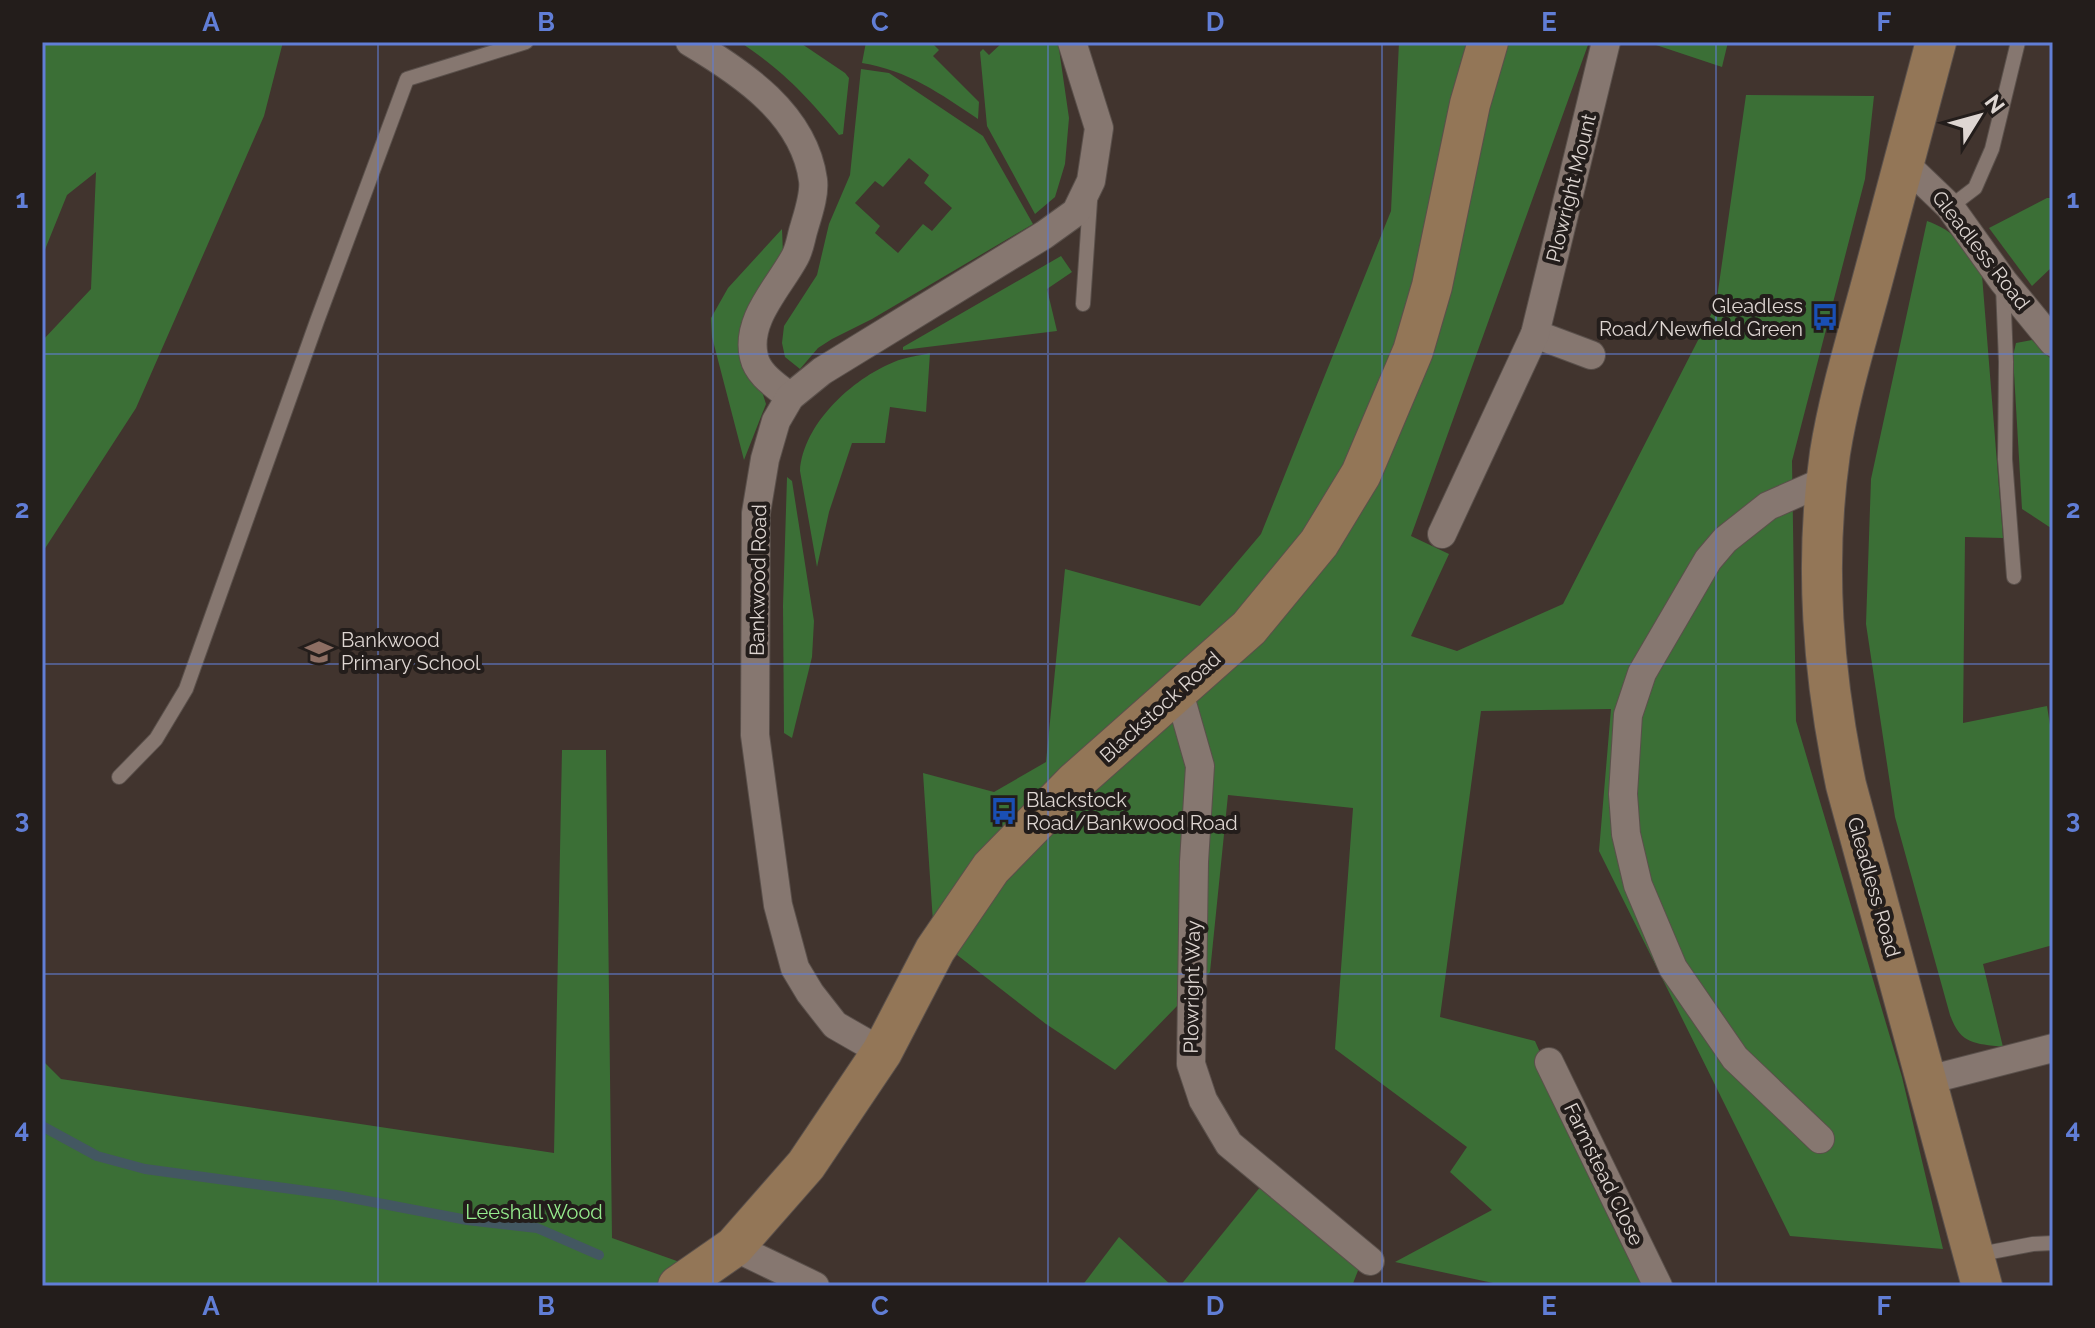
<svg xmlns="http://www.w3.org/2000/svg" width="2095" height="1328" viewBox="0 0 2095 1328" font-family="Raleway,sans-serif">
<style>
.green{fill:#3b6f36;fill-rule:evenodd}
.lines{fill:none;stroke-linecap:round;stroke-linejoin:round}
.stream{stroke:#435761;stroke-width:10}
.lane-casing{stroke:#5a504b;stroke-width:16}
.street-casing{stroke:#5a504b;stroke-width:30}
.secondary-casing{stroke:#5a504b;stroke-width:42}
.lane{stroke:#867770;stroke-width:14}
.street{stroke:#867770;stroke-width:28}
.secondary{stroke:#937657;stroke-width:40}
.grid{fill:none;stroke:#617ed6;stroke-width:2;stroke-opacity:0.55}
.labels{text-anchor:middle;stroke-width:8;stroke-linejoin:round;paint-order:stroke}
.street-label{font-size:20px;fill:#ded6d2;stroke:#231d1b}
.poi-label{font-size:20px;fill:#ded6d2;stroke:#231d1b;text-anchor:start}
.park-label{font-size:20px;fill:#96ec8d;stroke:#231d1b}
.neatline{fill:none;stroke:#617ed6;stroke-width:3}
.grid-label{font-size:26px;text-anchor:middle;font-weight:bold;fill:#617ed6}
</style>
<rect width="100%" height="100%" fill="#41342e"/>
<!-- green -->
<g class="green">
<path d="M42 42H283L264 116 136 408 42 553V341L91 289 96 172 67 195 42 257Z"/>
<path d="M740 42H799L845 73 849 78 843 134 839 135C806 95 783 71 740 42Z"/>
<path d="M866 42H931L939 50 933 56 979 102 978 119C941 94 907 70 862 63Z"/>
<path d="M1003 42H1058L1069 118 1065 164 1055 197 1035 214 987 126 980 52 983 49 989 55Z"/>
<path d="M1399 42H1589L1411 536 1449 554 1411 636 1457 651 1563 604 1716 305 1746 95 1874 96 1865 179 1792 461 1796 721 1902 1077 1943 1249 1790 1236 1599 851 1611 709 1481 711 1440 1017 1535 1041 1643 1286H1507L1395 1262 1492 1210 1450 1172 1467 1147 1335 1049 1353 808 1228 795 1210 972 1115 1070 1046 1024 934 937 923 773 994 792 1046 762 1065 569 1200 606 1261 534 1391 211Z"/>
<path d="M1647 42H1728L1722 67Z"/>
<path d="M861 69 889 73 983 136 1033 224 872 319 832 339 818 348 800 369 785 357 782 343 784 326 817 275 829 224 850 175ZM909 158 929 175 924 183 952 208 932 231 923 224 898 253 875 233 880 226 855 203 875 181 883 187Z"/>
<path d="M2047 198H2053V266L2032 286 1989 228Z"/>
<path d="M1927 221C1958 232 1966 248 1982 275L2003 538 1965 537 1963 723 2047 706 2053 744V945L1983 964 2003 1047C1974 1043 1961 1045 1950 1015L1895 817 1866 624 1871 479Z"/>
<path d="M782 229 783 254 744 335 766 404 744 460 712 337 711 318 728 288Z"/>
<path d="M1061 256 1072 272 1047 289 1057 331 903 350V347Z"/>
<path d="M2032 340 2053 361V527L2051 528 2022 509 2013 356 2016 343Z"/>
<path d="M930 353 926 412 890 407 885 443H852L829 512 817 567 800 471C803 424 852 379 894 362 905 357 919 356 930 353Z"/>
<path d="M787 477 792 481 814 621 812 657 792 738 784 733 783 605Z"/>
<path d="M562 750H606L612 1238 722 1277 719 1286H42V1060L61 1079 554 1153Z"/>
<path d="M1261 1186 1359 1268 1352 1286H1180Z"/>
<path d="M1119 1237 1172 1286H1082Z"/>
</g>
<g class="lines">
<!-- stream -->
<path class="stream" d="M42 1126 97 1156 145 1169 336 1195 467 1220 537 1228 599 1255"/>
<!-- lane casing -->
<g class="lane-casing">
<g id="lane">
<path d="M1950 207 1975 188 1992 149 2018 42"/>
<path d="M2003 286 2006 362 2005 459 2014 577"/>
<path d="M1083 304 1090 201"/>
<path d="M119 777 156 739 186 689 317 321 407 79 526 42"/>
<path d="M1975 1255 2033 1244 2053 1243"/>
</g>
</g>
<!-- street casing -->
<g class="street-casing">
<g id="street">
<path d="M690 42C742 73 804 114 813 180 815 194 808 214 804 228 801 237 800 248 795 257 779 287 745 320 754 357 758 375 777 386 790 397"/>
<path d="M1904 163 1950 207 2003 281 2053 342"/>
<path d="M1535 334 1591 355"/>
<path d="M1442 534 1535 334 1606 42"/>
<path d="M1178 689 1200 766 1194 862 1191 1064 1203 1100 1229 1144 1370 1261"/>
<path d="M882 1052 835 1025 810 993 795 968 778 905 755 735 756 513 765 459 776 421 790 397 822 371 1044 235 1076 212 1091 181 1099 128 1072 42"/>
<path d="M1549 1062 1658 1286"/>
<path d="M1928 1080 2053 1048"/>
<path d="M1820 1139 1735 1058 1673 968 1638 885 1626 834 1623 794 1628 715 1642 673 1708 560 1725 540 1768 506 1827 480"/>
<path d="M734 1247 815 1286"/>
</g>
</g>
<!-- secondary casing -->
<g class="secondary-casing">
<g id="secondary">
<path d="M1936 42C1915 122 1894 202 1872 282 1857 338 1839 396 1830 453 1814 565 1823 674 1846 785L1982 1286"/>
<path d="M678 1286 734 1247 806 1165 882 1052 935 950 991 868 1075 782 1249 628 1319 543 1361 474 1413 351 1432 286 1470 104 1488 42"/>
</g>
</g>
<!-- lane -->
<use href="#lane" class="lane"/>
<!-- street -->
<use href="#street" class="street"/>
<!-- secondary -->
<use href="#secondary" class="secondary"/>
</g>
<!-- grid -->
<path class="grid" d="M378 42V1286M713 42V1286M1048 42V1286M1382 42V1286M1716 42V1286M42 354H2053M42 664H2053M42 974H2053"/>
<!-- icons -->
<defs>
<g id="bus-bare" transform="scale(2.16)"><path d="M-5-6H5V4H4V6H2V4H-2V6H-4V4H-5ZM-3.5-4V0h7V-4ZM-3.5 1.2v1.5H-2V1.2ZM2 1.2v1.5H3.5V1.2Z" fill="#1a4fb4" stroke="#231d1b" stroke-width="2.5" paint-order="stroke"/></g>
<g id="school-bare" transform="scale(2.16)"><path d="M0-5L7-2L0 1L-7-2ZM-4 1L0 2.5L4 1V4Q0 6-4 4Z" fill="#8d6e63" stroke="#231d1b" stroke-width="2.5" paint-order="stroke"/></g>
</defs>
<g fill-rule="evenodd">
<use href="#bus-bare" x="1825" y="317"/>
<use href="#school-bare" x="319" y="652"/>
<use href="#bus-bare" x="1004" y="811"/>
</g>
<g class="labels">
<!-- street labels -->
<g class="street-label">
<text transform="translate(1571 188) rotate(-76)" y="7">Plowright Mount</text>
<text transform="translate(1981 250) rotate(52)" y="7">Gleadless Road</text>
<text transform="translate(758 580) rotate(-89)" y="7">Bankwood Road</text>
<text transform="translate(1160 707) rotate(-42)" y="7">Blackstock Road</text>
<text transform="translate(1874 887) rotate(74)" y="7">Gleadless Road</text>
<text transform="translate(1192 987) rotate(-89)" y="7">Plowright Way</text>
<text transform="translate(1604 1174) rotate(64)" y="7">Farmstead Close</text>
</g>
<!-- poi labels -->
<g class="poi-label">
<text x="1803" y="313" text-anchor="end">Gleadless<tspan x="1803" dy="23">Road/Newfield Green</tspan></text>
<text x="341" y="647">Bankwood<tspan x="341" dy="23">Primary School</tspan></text>
<text x="1026" y="807">Blackstock<tspan x="1026" dy="23">Road/Bankwood Road</tspan></text>
</g>
<!-- park labels -->
<g class="park-label">
<text x="534" y="1219">Leeshall Wood</text>
</g>
</g>
<!-- border -->
<rect width="2095" height="1328" fill="none" stroke="#231d1b" stroke-width="88"/>
<!-- north arrow -->
<g transform="translate(1979 116) rotate(53)" stroke="#231d1b" stroke-width="6" paint-order="stroke">
<path d="M0-6L14 30L0 20L-14 30Z" fill="#ded6d2"/>
<text y="-12" font-size="22" font-weight="bold" text-anchor="middle" fill="#ded6d2">N</text>
</g>
<rect x="44" y="44" width="2007" height="1240" class="neatline"/>
<g class="grid-label">
<text x="211" y="31">A</text>
<text x="546" y="31">B</text>
<text x="880" y="31">C</text>
<text x="1215" y="31">D</text>
<text x="1549" y="31">E</text>
<text x="1884" y="31">F</text>
<text x="22" y="208">1</text>
<text x="2073" y="208">1</text>
<text x="22" y="518">2</text>
<text x="2073" y="518">2</text>
<text x="22" y="828">3</text>
<text x="2073" y="828">3</text>
<text x="22" y="1138">4</text>
<text x="2073" y="1138">4</text>
<text x="211" y="1315">A</text>
<text x="546" y="1315">B</text>
<text x="880" y="1315">C</text>
<text x="1215" y="1315">D</text>
<text x="1549" y="1315">E</text>
<text x="1884" y="1315">F</text>
</g>
</svg>
